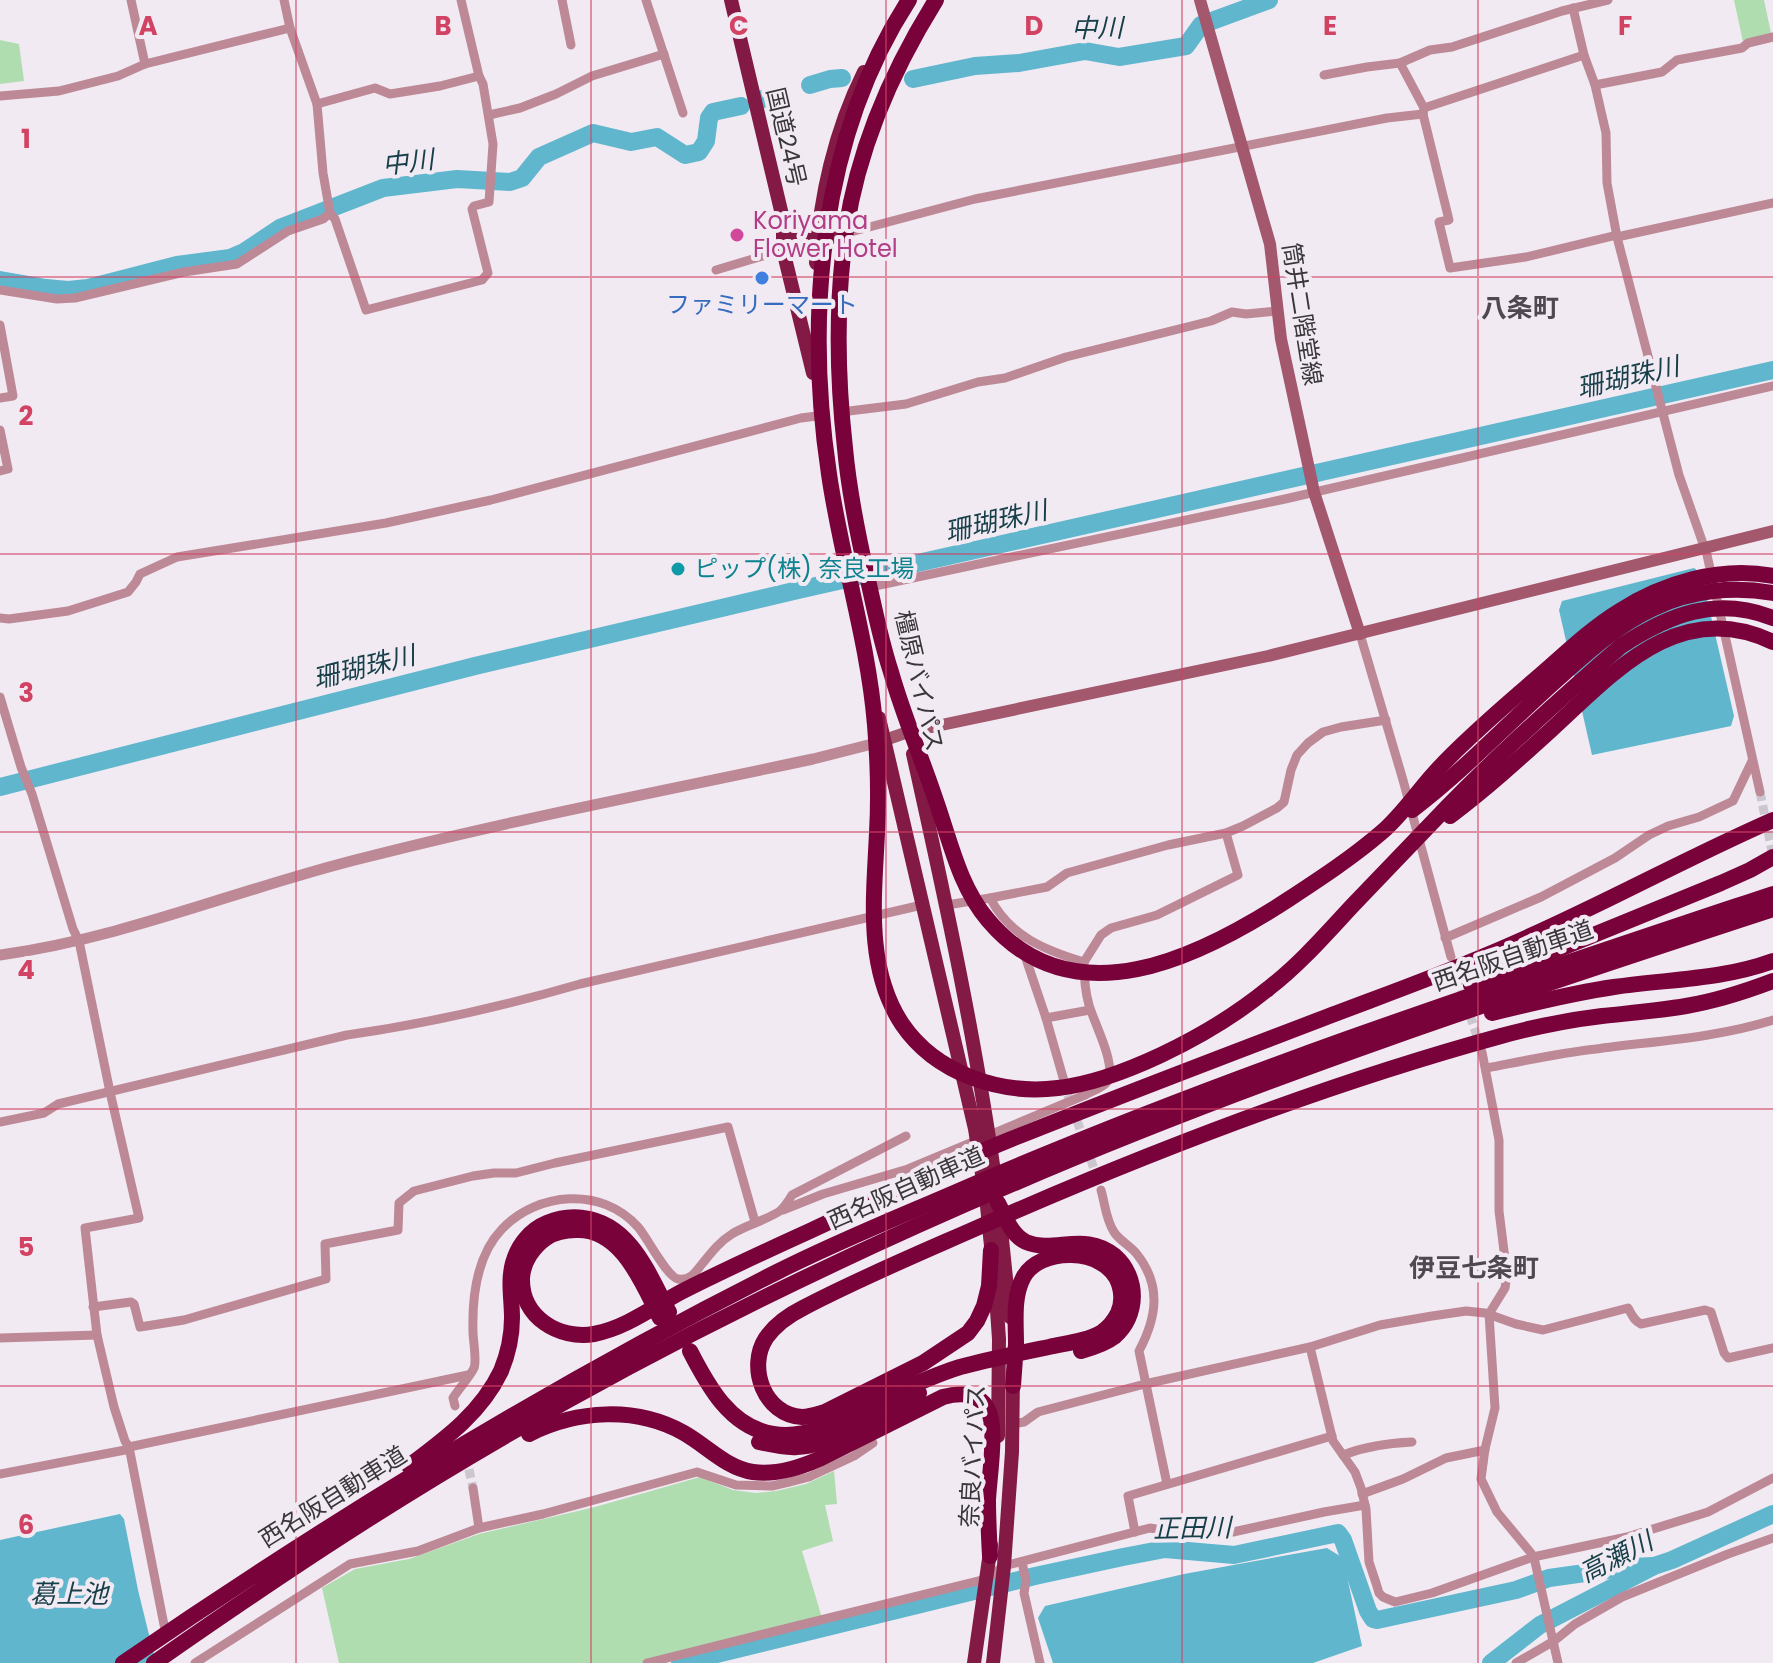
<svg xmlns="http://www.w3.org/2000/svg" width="1773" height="1663" viewBox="0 0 1773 1663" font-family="Poppins,'Noto Sans JP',sans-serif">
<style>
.green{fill:#afddb0}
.water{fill:#60b6cd}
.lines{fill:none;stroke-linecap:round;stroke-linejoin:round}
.river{stroke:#60b6cd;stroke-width:18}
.minor-tunnel{stroke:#ccc6ce;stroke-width:9;stroke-dasharray:9 4.5;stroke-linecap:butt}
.minor{stroke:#be8997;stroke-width:9}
.tertiary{stroke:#be8997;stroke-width:11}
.secondary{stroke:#a3586e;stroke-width:12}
.trunk{stroke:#831a46;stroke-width:14}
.motorway{stroke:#79023a;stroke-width:16}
.grid{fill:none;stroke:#d24263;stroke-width:2;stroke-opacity:0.55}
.hotel-dot{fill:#d1479c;stroke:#f1eaf3;stroke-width:3}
.shop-dot{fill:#3f7fe0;stroke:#f1eaf3;stroke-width:3}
.culture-dot{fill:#0f9aa8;stroke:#f1eaf3;stroke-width:3}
.labels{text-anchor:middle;stroke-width:8;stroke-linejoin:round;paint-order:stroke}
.street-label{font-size:24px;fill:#3a373b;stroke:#f1eaf3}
.hotel-label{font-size:24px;fill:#b23c85;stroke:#f1eaf3;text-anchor:start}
.shop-label{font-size:24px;fill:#366cbe;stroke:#f1eaf3}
.culture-label{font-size:24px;fill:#0d838f;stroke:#f1eaf3;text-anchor:start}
.water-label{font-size:26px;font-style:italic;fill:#173f49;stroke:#f1eaf3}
.neighbourhood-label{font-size:26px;font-weight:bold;fill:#4f4850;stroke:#f1eaf3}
.grid-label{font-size:26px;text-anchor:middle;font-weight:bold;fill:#d24263;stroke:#f1eaf3;stroke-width:8;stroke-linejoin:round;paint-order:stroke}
</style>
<rect width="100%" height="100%" fill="#f1eaf3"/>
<!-- green -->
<g class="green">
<path d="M1734 0H1764L1771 33 1743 42Z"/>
<path d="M0 40 19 44 24 81 0 84Z"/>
<path d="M834 1471 837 1504 825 1505 833 1541 802 1551 822 1618 641 1663H339L322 1588 355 1569 409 1559 479 1534 595 1507 700 1477 733 1490 756 1493 776 1491 806 1484Z"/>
</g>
<!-- water -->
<g class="water">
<path d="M1694 568 1701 573 1734 716 1731 726 1592 755 1559 610 1562 601Z"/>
<path d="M120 1514 124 1519 138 1590 156 1663H0V1540Z"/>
<path d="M1327 1548 1343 1558 1362 1646 1313 1663H1053L1038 1618 1045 1606 1184 1574Z"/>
</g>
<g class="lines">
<!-- river -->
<g class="river">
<path d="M913 79 975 66 1019 63 1085 51 1119 57 1186 46 1201 25 1269 0"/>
<path d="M810 85 830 79 842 78"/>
<path d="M760 100 769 97"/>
<path d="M0 280 46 288 68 290 88 288 177 265 230 258 244 252 280 228 383 188 457 179 510 182 522 178 539 157 593 133 631 142 657 137 685 155 699 152 706 141 709 118 713 112 741 106"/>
<path d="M0 787 475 666 798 590 1773 370"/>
<path d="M680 1663 1035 1576 1123 1557 1165 1549 1234 1555 1338 1533 1343 1540 1368 1611 1373 1619 1377 1620 1516 1590 1549 1578 1628 1567 1654 1566"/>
<path d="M1491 1663 1540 1625 1654 1566 1672 1560 1773 1514"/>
</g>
<!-- minor-tunnel -->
<g class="minor-tunnel">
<path d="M1760 792 1773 856"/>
<path d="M1453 964 1480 1045"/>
<path d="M1068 1095 1098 1180"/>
<path d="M466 1456 473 1488"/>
</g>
<!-- minor -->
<g class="minor">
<path d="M131 0 145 64"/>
<path d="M284 0 290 28 317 104 323 173 330 213 335 219 366 310 482 280 488 273 472 209 474 206 489 202 493 144 483 84 479 76 461 0"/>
<path d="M562 0 571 45"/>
<path d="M646 0 683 113"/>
<path d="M1573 8 1584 55 1595 85 1606 133 1607 183 1617 237 1679 475 1707 555 1760 792"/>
<path d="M1400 63 1424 108"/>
<path d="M1324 75 1367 67 1400 63 1430 50 1452 47 1562 11 1608 0"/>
<path d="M1595 85 1662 72 1677 60 1742 48 1748 43 1773 37"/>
<path d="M0 96 59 91 118 76 145 64 290 28"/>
<path d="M317 104 375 88 390 94 440 86 479 76"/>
<path d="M1423 114 1449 220 1439 222 1450 268 1526 257 1617 235"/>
<path d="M489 115 520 108 556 94 592 76 664 54"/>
<path d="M843 234 975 199 1387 118 1423 114 1424 108 1584 55"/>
<path d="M1617 237 1773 203"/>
<path d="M716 270 783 250 785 247"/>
<path d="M0 290 57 299 75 298 184 272 237 264 288 231 323 219 330 213"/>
<path d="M0 325 13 396 0 398"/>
<path d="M841 412 906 404 978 382 1005 378 1066 357 1211 321 1232 312 1246 314 1278 311"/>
<path d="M0 430 8 469 0 471"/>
<path d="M875 586 1285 499 1773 386"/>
<path d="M0 618 9 619 68 611 128 592 136 582 140 574 177 557 386 523 491 500 801 418 817 416"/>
<path d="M1360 634 1403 780 1451 957"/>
<path d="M0 697 21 767 32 794 73 929 79 941 110 1092 139 1218 85 1228 97 1335 114 1407 125 1441 129 1447 166 1635"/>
<path d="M990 898 1047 887 1067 873 1168 845 1226 833 1243 826 1277 808 1284 802 1291 770 1297 755 1308 743 1323 732 1341 727 1386 720"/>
<path d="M1445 938 1541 897 1615 858 1649 835 1668 826 1699 817 1733 801 1752 761"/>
<path d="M1023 950 1046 1018 1090 1010"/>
<path d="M1084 962 1101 935 1111 928 1157 915 1238 875 1226 833"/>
<path d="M1046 1018 1066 1088"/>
<path d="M1482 1052 1499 1140V1211L1507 1275 1505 1288 1489 1314 1495 1408 1485 1449 1481 1479 1497 1512 1531 1553 1535 1562 1558 1663"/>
<path d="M1487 1068C1523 1061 1559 1053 1596 1049 1655 1041 1716 1038 1773 1020"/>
<path d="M0 1122 44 1113 58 1104 347 1035C425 1024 504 1006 580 984L922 905"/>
<path d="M1101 1190C1105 1204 1106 1220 1114 1232 1119 1240 1129 1245 1136 1253 1162 1285 1157 1317 1139 1351L1167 1484"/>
<path d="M783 1210 823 1194 908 1169 1085 1095C1092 1091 1102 1088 1107 1082 1118 1067 1094 1023 1089 1005 1085 991 1084 977 1084 962 1044 950 1010 936 990 898L947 905"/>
<path d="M93 1307 131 1302 134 1304 140 1327 184 1320 326 1279 325 1244 398 1230 399 1203 414 1191 473 1176 494 1173H516L555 1163 728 1127 755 1222"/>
<path d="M0 1338 97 1335"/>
<path d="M1310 1347 1333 1441 1355 1472 1361 1488 1366 1509 1369 1562 1376 1583 1379 1593 1383 1597 1395 1602 1432 1593 1533 1557 1627 1537 1708 1512 1773 1478"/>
<path d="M455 1406 453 1398C458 1390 471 1375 474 1368 477 1361 473 1340 473 1332 472 1297 477 1255 502 1229 537 1192 602 1186 638 1227 647 1237 667 1277 678 1279 690 1281 695 1273 702 1264 711 1253 719 1242 732 1234 744 1226 772 1218 781 1210 785 1206 789 1200 792 1195L906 1136"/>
<path d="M1013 1424 1024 1422 1038 1412 1145 1384 1310 1347 1380 1325 1432 1316 1466 1311 1485 1313 1516 1324 1543 1330 1628 1308C1632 1315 1634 1321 1641 1324L1705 1310 1711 1312 1724 1353 1728 1358 1773 1348"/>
<path d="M1343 1455C1366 1446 1388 1443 1412 1442"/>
<path d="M0 1474 125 1450 129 1447 468 1375"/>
<path d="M473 1488 479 1528"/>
<path d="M1362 1494 1403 1479 1446 1458 1485 1450"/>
<path d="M1135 1532 1128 1496 1332 1436"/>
<path d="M1022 1562 1026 1581 1024 1593 1040 1663"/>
<path d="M195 1663 350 1564 418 1551 479 1528 543 1514 697 1472 736 1485 772 1486 789 1482 809 1477 854 1456 873 1443"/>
<path d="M647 1663 986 1579 1004 1566 1150 1528 1185 1534 1233 1532 1324 1512 1365 1505"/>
<path d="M1516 1663 1554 1641 1575 1624 1622 1597 1728 1554 1773 1538"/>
</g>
<!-- tertiary -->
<path class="tertiary" d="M0 955C125 938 241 888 363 858 511 820 663 791 813 759L880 742"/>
<!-- secondary -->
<g class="secondary">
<path d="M1200 0 1270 244 1281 339 1314 492 1360 634"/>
<path d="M885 740 908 732 1268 656 1773 531"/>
</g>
<!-- trunk -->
<g class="trunk">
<path d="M731 0 783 219C798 246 814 242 840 235"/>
<path d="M783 221V250L813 373"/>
<path d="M816 263C819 199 835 130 864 72"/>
<path d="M879 718 975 1129 987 1206 996 1296 999 1339 998 1436"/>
<path d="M913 754C945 898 976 1040 996 1186"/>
<path d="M999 1210 1010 1317"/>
<path d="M974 1663 991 1545"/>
<path d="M993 1663 1004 1566 1012 1452 1013 1378"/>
</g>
<!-- motorway -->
<g class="motorway">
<path d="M909 0C820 137 805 315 829 474 841 558 868 640 875 725 878 761 879 797 877 833 874 897 865 968 902 1024 936 1074 1001 1095 1058 1088 1094 1084 1129 1070 1161 1055 1199 1037 1236 1015 1269 988 1300 964 1326 934 1353 905 1385 872 1416 839 1448 806 1503 750 1562 697 1621 646 1670 614 1716 596 1773 618"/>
<path d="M936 0C893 69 858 149 846 230 836 301 837 377 845 448 849 493 858 536 868 580 875 611 881 642 891 672 903 715 921 756 935 798 950 840 959 886 988 920 1073 1021 1200 957 1289 899 1321 878 1353 857 1382 832 1403 814 1419 789 1439 768 1467 738 1499 711 1530 684 1559 660 1586 632 1618 612 1663 583 1720 566 1773 576"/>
<path d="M1412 810C1465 770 1511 720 1561 676 1590 650 1619 624 1654 608 1691 590 1734 586 1773 593"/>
<path d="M1450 816C1486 789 1519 759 1552 729 1614 672 1680 597 1773 642"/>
<path d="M1471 985 1721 883 1750 870 1773 857"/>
<path d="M1492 1013C1532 1003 1573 993 1614 987 1668 979 1721 980 1773 961"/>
<path d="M998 1203C1005 1216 1011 1235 1026 1242 1054 1254 1085 1231 1115 1256 1139 1277 1139 1316 1114 1337 1105 1344 1092 1348 1081 1351"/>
<path d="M991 1250 989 1286 984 1306 977 1321 968 1333 923 1363 825 1412C818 1414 810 1417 802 1417 764 1415 747 1367 766 1338 775 1325 789 1315 803 1308 860 1278 920 1253 979 1227 1149 1152 1322 1085 1501 1036 1534 1027 1568 1020 1602 1016 1630 1013 1658 1011 1686 1006 1716 1001 1744 992 1773 981"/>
<path d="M660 1318C643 1285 622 1228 576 1230 565 1230 555 1232 546 1238 533 1247 523 1262 522 1278 521 1317 559 1340 594 1334 626 1328 653 1307 681 1292 724 1270 768 1250 812 1230 877 1200 942 1167 1009 1140 1114 1098 1219 1058 1324 1018 1379 997 1435 977 1489 954 1586 914 1677 862 1773 820"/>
<path d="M690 1351C708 1386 730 1427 773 1434 811 1440 844 1418 876 1402 904 1389 931 1376 960 1367 990 1359 1020 1353 1049 1347 1067 1343 1087 1341 1102 1332 1109 1327 1114 1321 1118 1313 1122 1304 1122 1293 1119 1284 1106 1246 1038 1247 1023 1278 1013 1297 1016 1322 1016 1344 1015 1358 1014 1372 1013 1386"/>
<path d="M529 1434C577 1410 636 1406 684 1433 707 1446 726 1468 753 1472 776 1475 799 1468 819 1459L943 1397C958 1393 978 1392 987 1408 998 1425 989 1478 988 1500 988 1519 989 1537 990 1556"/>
<path d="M759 1442C772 1445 785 1448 797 1447 835 1445 886 1411 919 1393"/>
<path d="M409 1466C445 1439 481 1413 501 1371 508 1354 512 1336 512 1318 512 1299 508 1281 513 1263 518 1245 530 1230 547 1223 559 1218 571 1216 583 1218 631 1224 649 1275 669 1312"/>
<path d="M123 1663C333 1519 550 1386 777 1272 840 1240 906 1214 970 1186 1232 1073 1503 984 1773 894"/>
<path d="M154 1663C220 1617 287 1571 356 1527 560 1396 787 1280 1010 1185 1258 1078 1516 993 1773 909"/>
</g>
</g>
<!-- grid -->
<path class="grid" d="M296 0V1663M591 0V1663M886 0V1663M1182 0V1663M1478 0V1663M0 277H1773M0 554H1773M0 832H1773M0 1109H1773M0 1386H1773"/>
<!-- markers -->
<circle class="hotel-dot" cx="737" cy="235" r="8"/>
<circle class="shop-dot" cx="762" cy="278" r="8"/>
<circle class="culture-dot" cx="678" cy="569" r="8"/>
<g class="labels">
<!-- street labels -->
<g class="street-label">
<text transform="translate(786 137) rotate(77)" y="8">国道24号</text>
<text transform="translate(1302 314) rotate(81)" y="8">筒井二階堂線</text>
<text transform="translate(919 681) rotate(77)" y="8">橿原バイパス</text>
<text transform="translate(1513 956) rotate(-19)" y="8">西名阪自動車道</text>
<text transform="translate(906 1188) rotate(-24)" y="8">西名阪自動車道</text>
<text transform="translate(973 1456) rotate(-87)" y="8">奈良バイパス</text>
<text transform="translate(333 1497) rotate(-32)" y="8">西名阪自動車道</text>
</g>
<!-- hotel labels -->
<g class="hotel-label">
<text x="753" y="229">Koriyama<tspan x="753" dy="28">Flower Hotel</tspan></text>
</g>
<!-- shop labels -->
<g class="shop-label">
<text x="762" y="313">ファミリーマート</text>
</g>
<!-- culture labels -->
<g class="culture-label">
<text x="694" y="577">ピップ(株) 奈良工場</text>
</g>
<!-- water labels -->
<g class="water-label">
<text transform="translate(1097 28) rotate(-1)" y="9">中川</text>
<text transform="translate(408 162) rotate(-7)" y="9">中川</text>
<text transform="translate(1628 377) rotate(-13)" y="9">珊瑚珠川</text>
<text transform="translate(996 521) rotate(-13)" y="9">珊瑚珠川</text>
<text transform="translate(364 667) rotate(-14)" y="9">珊瑚珠川</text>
<text transform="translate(1192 1528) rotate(-1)" y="9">正田川</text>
<text transform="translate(1616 1557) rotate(-27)" y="9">高瀬川</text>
<text x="69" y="1603">葛上池</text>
</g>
<!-- neighbourhood labels -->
<g class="neighbourhood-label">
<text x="1520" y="317">八条町</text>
<text x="1474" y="1277">伊豆七条町</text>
</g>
</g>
<g class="grid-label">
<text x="148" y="35">A</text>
<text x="443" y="35">B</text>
<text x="739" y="35">C</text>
<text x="1034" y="35">D</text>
<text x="1330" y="35">E</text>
<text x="1625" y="35">F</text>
<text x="26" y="148">1</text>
<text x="26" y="425">2</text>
<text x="26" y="702">3</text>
<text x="26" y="979">4</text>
<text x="26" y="1256">5</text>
<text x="26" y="1534">6</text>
</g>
</svg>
